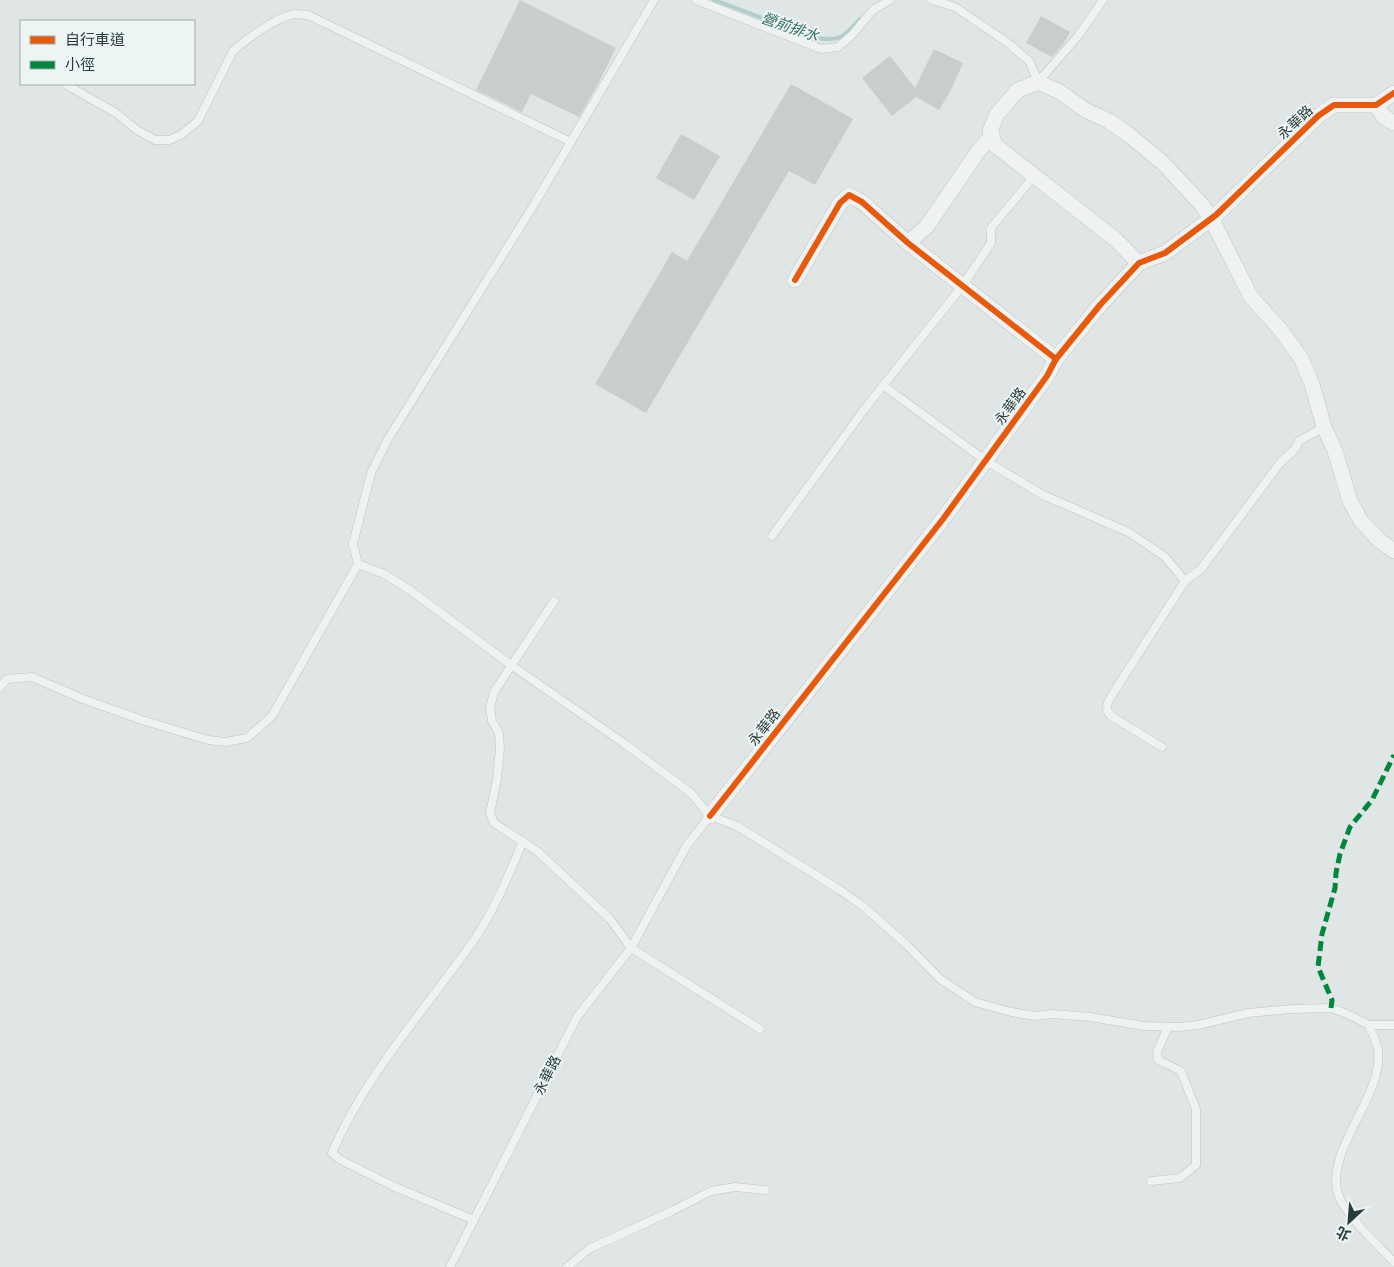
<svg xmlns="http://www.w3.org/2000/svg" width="1394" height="1267" viewBox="0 0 1394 1267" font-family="'Work Sans','Noto Sans TC',sans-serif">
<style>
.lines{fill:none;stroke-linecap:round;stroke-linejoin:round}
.stream{stroke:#b0cfc9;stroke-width:4}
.building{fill:#c8cdcd}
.service-casing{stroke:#bec3c3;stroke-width:9}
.minor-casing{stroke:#bec3c3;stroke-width:16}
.service{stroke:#f0f2f2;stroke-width:8}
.minor{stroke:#f0f2f2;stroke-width:15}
.quiet{stroke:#00873e;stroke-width:5;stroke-dasharray:10 5;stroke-linecap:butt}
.cycleway-casing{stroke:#edf5f4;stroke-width:9}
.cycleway{stroke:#e8590c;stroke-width:6}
.labels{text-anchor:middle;stroke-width:4;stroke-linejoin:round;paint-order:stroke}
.street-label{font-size:14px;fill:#283d3b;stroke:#edf5f4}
.water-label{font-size:15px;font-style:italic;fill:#346f65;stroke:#edf5f4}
</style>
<rect width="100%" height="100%" fill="#e0e5e5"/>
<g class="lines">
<!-- stream -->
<path class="stream" d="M714 0 816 38C842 42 844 36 860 19"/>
</g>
<!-- building -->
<g class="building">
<path d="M520 0 616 48 598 84 579 117 531 94 522 112 476 90Z"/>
<path d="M1041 16 1070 32 1064 43 1052 57 1026 43Z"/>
<path d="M934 49 963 63 951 90 939 110 916 97 892 116 862 78 890 56 915 88Z"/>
<path d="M791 84 853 119 815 185 789 171 646 413 595 384 672 252 687 261Z"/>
<path d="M681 134 720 156 694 200 656 178Z"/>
</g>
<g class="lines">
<!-- service casing -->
<g class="service-casing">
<g id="service">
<path d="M696 0 821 49 838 47 852 35 873 10 890 0"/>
<path d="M932 0 955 7 1008 43 1030 62 1038 82 1078 36 1103 0"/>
<path d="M65 84 116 113 137 130 155 140H169L181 135 198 121 233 51C247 39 277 16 296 14 300 14 304 15 308 15L571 142"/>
<path d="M884 386 986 461 1043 495 1128 532 1142 541 1165 557 1185 581"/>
<path d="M772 536 863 411 963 285 991 243V228L1035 175"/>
<path d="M358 564 384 574 410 590 511 665 625 744 691 793 710 816 737 826 840 890 864 907 908 946 940 979 975 1002 1011 1012 1035 1016 1052 1014 1090 1017 1144 1026 1179 1027 1198 1025 1248 1013 1292 1009 1331 1008 1345 1013 1369 1025H1394"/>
<path d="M554 601 494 692 490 708 492 721 499 733 500 748 497 779 490 813 494 823 537 851 610 919 631 948 760 1029"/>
<path d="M0 687 7 679 32 677 83 699 142 720 208 740 226 742 247 738 272 716 358 564 353 544 371 473 388 439 535 203 654 0"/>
<path d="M1162 747 1111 716C1104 708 1107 704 1112 695L1185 581 1201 569 1280 463 1295 449 1299 441 1324 427"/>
<path d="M1369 1025C1372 1033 1377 1042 1378 1050 1384 1097 1325 1148 1338 1194 1344 1214 1379 1246 1394 1262"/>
<path d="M1151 1181 1180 1178 1196 1165V1109L1181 1071 1158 1060 1157 1052 1168 1027"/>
<path d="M474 1220 395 1187 339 1159 332 1153C366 1073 427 1008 476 937 496 907 509 874 523 841"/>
<path d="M450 1267 577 1017 631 948 687 845 710 816"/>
<path d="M567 1267 589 1249 672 1211 711 1191 735 1187 765 1190"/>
</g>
</g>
<!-- minor casing -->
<g class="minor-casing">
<g id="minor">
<path d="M1376 105 1384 117 1394 123"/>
<path d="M908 243 927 226 979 150 992 135"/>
<path d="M1139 263 1115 239 995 145 990 131 997 114 1018 90 1038 82 1060 92 1085 110 1109 121 1129 135 1163 163 1202 205 1211 218 1251 297 1280 329 1301 358 1312 384 1324 427 1335 451 1350 501 1361 521 1380 541 1394 551"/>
<path d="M795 280 840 203 849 195 862 202 908 243 1056 359"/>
<path d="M710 816 943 519 1047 376 1056 359 1100 305 1139 263 1165 253 1216 215 1318 116 1334 105H1376L1394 93"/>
</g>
</g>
<!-- service -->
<use href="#service" class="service"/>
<!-- minor -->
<use href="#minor" class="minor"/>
<!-- quiet -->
<path class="quiet" d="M1331 1008 1332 1000 1318 967 1322 934 1335 888 1336 873 1340 854 1350 827 1372 800 1394 755"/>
<!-- cycleway casing -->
<g class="cycleway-casing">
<g id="cycleway">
<path d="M795 280 840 203 849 195 862 202 908 243 1056 359"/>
<path d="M710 816 943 519 1047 376 1056 359 1100 305 1139 263 1165 253 1216 215 1318 116 1334 105H1376L1394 93"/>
</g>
</g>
<!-- cycleway -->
<use href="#cycleway" class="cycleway"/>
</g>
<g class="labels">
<!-- street labels -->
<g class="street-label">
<text transform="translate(1295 122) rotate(-43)" y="5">永華路</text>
<text transform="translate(1010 406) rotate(-54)" y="5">永華路</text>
<text transform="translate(764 727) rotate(-52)" y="5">永華路</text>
<text transform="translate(547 1075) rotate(-63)" y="5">永華路</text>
</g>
<!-- water labels -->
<g class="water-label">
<text transform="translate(790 27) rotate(19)" y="5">營前排水</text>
</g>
</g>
<!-- legend -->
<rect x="20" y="20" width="175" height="65" fill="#edf5f4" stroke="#9eabaa"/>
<rect x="30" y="36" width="25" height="8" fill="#e8590c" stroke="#9eabaa"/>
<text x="65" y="45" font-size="15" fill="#283d3b">自行車道</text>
<rect x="30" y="61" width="25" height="8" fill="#00873e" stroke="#9eabaa"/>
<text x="65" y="70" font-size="15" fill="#283d3b">小徑</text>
<!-- north arrow -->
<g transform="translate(1349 1222) rotate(206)" stroke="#edf5f4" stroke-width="4" paint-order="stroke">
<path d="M0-4L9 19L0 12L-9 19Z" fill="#283d3b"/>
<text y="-8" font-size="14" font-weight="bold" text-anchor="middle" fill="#283d3b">北</text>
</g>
</svg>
